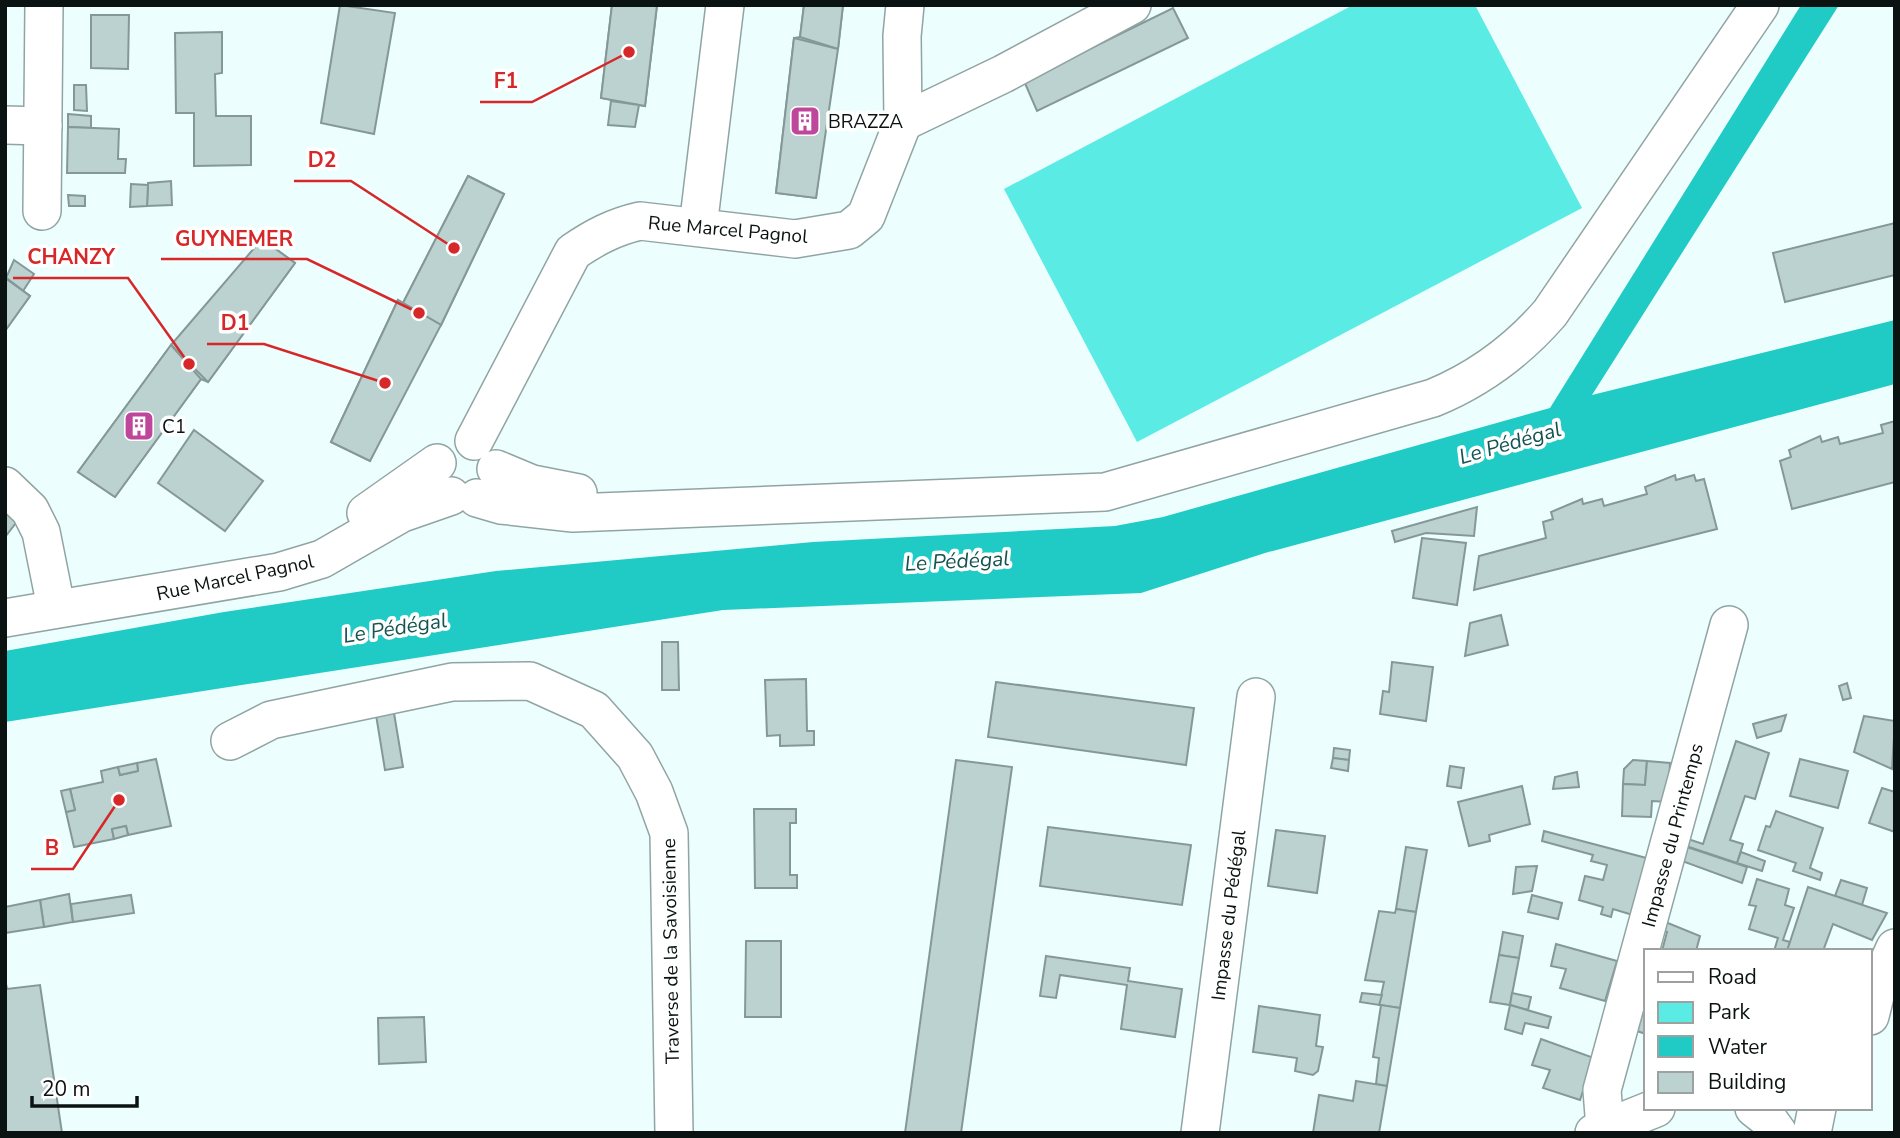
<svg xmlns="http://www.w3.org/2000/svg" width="1900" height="1138" viewBox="0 0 1900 1138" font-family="'Nunito Sans',sans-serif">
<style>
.green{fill:#5aebe5}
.water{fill:#20cac5}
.building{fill:#bcd2d0;stroke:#849997;stroke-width:2}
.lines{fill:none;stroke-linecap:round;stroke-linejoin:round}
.minor-casing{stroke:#90a5a3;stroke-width:40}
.minor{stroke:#fff;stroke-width:37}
.labels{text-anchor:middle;stroke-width:7;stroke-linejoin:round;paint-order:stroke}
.poi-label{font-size:19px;fill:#0b1312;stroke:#fff;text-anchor:start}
.street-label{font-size:19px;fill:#0b1312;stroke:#fff}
.water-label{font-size:21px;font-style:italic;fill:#135451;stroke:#fff}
.leader{fill:none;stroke:#d62828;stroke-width:2.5}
.callout-dot{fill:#d62828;stroke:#fff;stroke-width:2.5}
.callout-label{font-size:21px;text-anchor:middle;font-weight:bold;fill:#d62828;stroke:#fff;stroke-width:7;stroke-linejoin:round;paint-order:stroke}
</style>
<rect width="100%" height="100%" fill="#ecfefd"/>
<!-- green -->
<path class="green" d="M1353 5H1475L1582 208 1137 442 1004 189Z"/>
<!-- water -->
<path class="water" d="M1801 5H1839L1592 395 1895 320V384L1265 553 1141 593 723 610 5 722V651L224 612 496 571 813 542 1115 526 1163 517 1550 408Z"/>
<!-- building -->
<g class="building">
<path d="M340 5 395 13 374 134 321 123Z"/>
<path d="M612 5H657L645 106 601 98Z"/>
<path d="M612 5H657L645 106 601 98Z"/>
<path d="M804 5H843L838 49 834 48 816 198 776 193 794 38 800 37Z"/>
<path d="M804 5H843L838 49 800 37Z"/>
<path d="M1173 8 1188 38 1037 111 1024 81Z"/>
<path d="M91 15H129L128 69 91 68Z"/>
<path d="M222 32V73L215 74 216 116H251V165L194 166V113H176L175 33Z"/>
<path d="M794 38 838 49 816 198 776 193Z"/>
<path d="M74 85H86L87 111 74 110Z"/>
<path d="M611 101 639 105 635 127 608 125Z"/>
<path d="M68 114 91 116V128L68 127Z"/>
<path d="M68 127 119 129 118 159H126L125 173H67Z"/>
<path d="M468 176 504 194 441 325 438 323 370 461 331 442 398 300 403 303Z"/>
<path d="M468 176 504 194 441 325 403 303Z"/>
<path d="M171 181 172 205 147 206 148 183Z"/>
<path d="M131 184 148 185 147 206 130 207Z"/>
<path d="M68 195 85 196V206H69Z"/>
<path d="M1895 223V275L1785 302 1773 253Z"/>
<path d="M262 239 295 263 208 382 201 379 115 497 78 472 171 345 175 349Z"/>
<path d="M262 239 295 263 208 382 171 345Z"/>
<path d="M14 260 34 274 23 291 6 278Z"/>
<path d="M5 277 30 296 5 331Z"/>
<path d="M5 278 30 296 5 331Z"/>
<path d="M398 300 441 325 370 461 331 442Z"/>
<path d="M171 345 201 379 115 497 78 472Z"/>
<path d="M1895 421V482L1792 509 1780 461 1791 457 1789 450 1820 436 1822 442 1838 437 1840 444 1883 433 1881 425Z"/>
<path d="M194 430 263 481 225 531 158 483Z"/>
<path d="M1675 475 1676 480 1694 475 1696 481 1704 479 1717 529 1474 590 1479 556 1546 538 1543 522 1553 519 1551 512 1582 499 1583 504 1602 499 1604 506 1647 494 1645 487Z"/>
<path d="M1477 507 1474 536 1426 533 1395 542 1392 531Z"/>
<path d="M5 509 19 519 5 537Z"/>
<path d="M1422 538 1466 543 1457 605 1413 598Z"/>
<path d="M1501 615 1508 645 1465 656 1470 623Z"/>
<path d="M662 642H678L679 690H662Z"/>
<path d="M1392 662 1433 667 1426 721 1380 714 1383 691 1389 692Z"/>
<path d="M806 679 807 731H814V745L780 746V735L767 736 765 680Z"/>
<path d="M996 682 1194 708 1186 765 988 737Z"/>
<path d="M1847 683 1851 698 1843 700 1839 686Z"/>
<path d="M394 713 403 767 385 770 376 715Z"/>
<path d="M1786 715 1781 731 1757 738 1753 724Z"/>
<path d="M1864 716 1895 721 1892 769 1854 752Z"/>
<path d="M1736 741 1769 753 1755 799 1745 796 1730 840 1743 844 1737 863 1680 844 1682 837 1703 844Z"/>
<path d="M1334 748 1350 750 1349 760 1333 758Z"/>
<path d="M1333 758 1349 760 1348 771 1331 768Z"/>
<path d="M156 759 171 826 128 835 126 826 112 829 114 839 74 847 66 812 75 810 70 789 103 782 101 771 118 767 120 775 138 771 137 763Z"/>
<path d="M1800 759 1848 771 1838 808 1790 796Z"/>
<path d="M956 760 1012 767 961 1133H905Z"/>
<path d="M1633 760 1647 761 1645 785 1623 784 1624 769Z"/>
<path d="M1647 761 1670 763 1668 802 1652 801 1651 817 1622 816 1623 784 1645 785Z"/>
<path d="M137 763 138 771 120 775 118 767Z"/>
<path d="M1450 766 1464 768 1461 788 1447 786Z"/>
<path d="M1577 772 1579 787 1553 789 1555 777Z"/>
<path d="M1522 786 1530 824 1489 835 1490 841 1469 846 1458 802Z"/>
<path d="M1882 788 1895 792V832L1869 823Z"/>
<path d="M70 789 75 810 66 812 61 791Z"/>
<path d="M754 809H796V823H790V875H797V888H755Z"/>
<path d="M1776 811 1823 828 1810 868 1822 873 1820 880 1793 871 1796 863 1758 850 1766 826 1770 827Z"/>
<path d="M126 826 128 835 114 839 112 829Z"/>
<path d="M1048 827 1191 845 1182 905 1040 886Z"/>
<path d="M1276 830 1325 836 1317 893 1268 886Z"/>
<path d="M1544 831 1654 860 1636 916 1613 909 1611 917 1601 914 1603 907 1579 900 1585 876 1603 880 1607 865 1591 861 1593 855 1542 841Z"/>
<path d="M1406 847 1427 850 1416 912 1396 909Z"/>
<path d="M1687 847 1747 867 1742 883 1682 861Z"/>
<path d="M1741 852 1765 861 1762 871 1737 863Z"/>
<path d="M1537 866 1532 891 1513 894 1516 867Z"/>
<path d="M1757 879 1789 889 1785 905 1794 908 1783 940 1790 942 1787 951H1774L1778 938 1749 929 1756 906 1749 905Z"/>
<path d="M1841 880 1867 888 1862 905 1835 896Z"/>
<path d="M1808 887 1887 913 1872 940 1833 924 1823 951H1787Z"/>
<path d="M69 894 73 922 44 927 40 900Z"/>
<path d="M131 895 134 913 73 922 71 904Z"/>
<path d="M1532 895 1562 903 1558 919 1528 912Z"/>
<path d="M40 900 44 927 5 933V907Z"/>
<path d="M1396 909 1416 912 1400 1008 1379 1005 1384 982 1365 980 1379 911 1395 913Z"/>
<path d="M1658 919 1700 936 1696 951H1662L1667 932 1654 928Z"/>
<path d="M1503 932 1523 936 1519 958 1499 955Z"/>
<path d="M746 941H781V1017H745Z"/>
<path d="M1556 944 1617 961 1605 1001 1560 988 1566 969 1551 966Z"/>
<path d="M1499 955 1519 958 1510 1005 1490 1002Z"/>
<path d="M1046 956 1130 968 1128 981 1182 989 1175 1037 1121 1029 1127 985 1060 975 1056 998 1040 996Z"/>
<path d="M5 979 7 989 40 985 62 1133H5Z"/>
<path d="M1362 993 1382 995 1379 1005 1360 1002Z"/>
<path d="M1512 993 1531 997 1528 1010 1510 1005Z"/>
<path d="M1381 1005 1400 1008 1387 1086 1376 1084 1379 1058 1373 1057Z"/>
<path d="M1510 1005 1551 1017 1548 1028 1525 1023 1522 1034 1505 1029Z"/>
<path d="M1632 1005 1646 1010V1034L1637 1031 1641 1017 1629 1013Z"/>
<path d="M1259 1006 1320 1015 1316 1046 1323 1047 1318 1071 1313 1075 1295 1071 1297 1058 1253 1052Z"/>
<path d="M424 1017 426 1062 379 1064 378 1018Z"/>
<path d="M1541 1039 1594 1058 1580 1100 1543 1088 1550 1070 1532 1065Z"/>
<path d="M1356 1081 1387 1086 1379 1133H1313L1319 1095 1353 1101Z"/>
</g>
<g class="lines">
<!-- minor casing -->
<g class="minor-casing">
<g id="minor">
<path d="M903 122 1003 74 1132 5"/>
<path d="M5 125 43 126"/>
<path d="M42 211 44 5"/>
<path d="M698 227 725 5"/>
<path d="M474 441 573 252C595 237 614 227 640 221L795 239 849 230 866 216 903 122 902 36 905 5"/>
<path d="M496 469 532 484 578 493"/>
<path d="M5 486 30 510 41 532 53 592"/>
<path d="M477 498 501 505 573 513 1105 492 1433 398C1479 379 1517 351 1550 313L1760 5"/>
<path d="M366 513 437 463"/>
<path d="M5 618 279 572 322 559 402 513 451 496"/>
<path d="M230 741 271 720 452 682 530 681 594 710 635 756 654 792 669 833 674 1133"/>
<path d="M1870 1016 1877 988 1895 948"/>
<path d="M1754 1108 1768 1119 1778 1133"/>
<path d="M1605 1128 1602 1090 1729 625"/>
<path d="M1200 1133 1256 697"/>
<path d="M1594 1133 1656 1108"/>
<path d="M1812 1133 1817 1108"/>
</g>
</g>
<!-- minor -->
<use href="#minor" class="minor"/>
</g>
<!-- icons -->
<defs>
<g id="building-square" transform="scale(1.575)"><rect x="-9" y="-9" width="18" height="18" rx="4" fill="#bf479b" stroke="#fff"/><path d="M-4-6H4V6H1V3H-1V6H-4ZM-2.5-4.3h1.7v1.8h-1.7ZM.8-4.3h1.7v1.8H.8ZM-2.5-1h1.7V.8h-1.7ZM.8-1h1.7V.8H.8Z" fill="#fff"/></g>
</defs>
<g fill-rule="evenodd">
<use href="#building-square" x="805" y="121"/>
<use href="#building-square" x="139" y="426"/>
</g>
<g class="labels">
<!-- poi labels -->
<g class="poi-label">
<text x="828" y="128">BRAZZA</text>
<text x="162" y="433">C1</text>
</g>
<!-- street labels -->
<g class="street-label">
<text transform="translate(728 229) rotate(5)" y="7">Rue Marcel Pagnol</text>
<text transform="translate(235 577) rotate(-12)" y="7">Rue Marcel Pagnol</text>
<text transform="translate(1672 835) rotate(-75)" y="7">Impasse du Printemps</text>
<text transform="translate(1228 915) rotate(-83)" y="7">Impasse du Pédégal</text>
<text transform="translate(670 951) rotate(-91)" y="7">Traverse de la Savoisienne</text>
</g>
<!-- water labels -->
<g class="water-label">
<text transform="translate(1510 443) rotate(-16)" y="7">Le Pédégal</text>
<text transform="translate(957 561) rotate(-3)" y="7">Le Pédégal</text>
<text transform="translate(395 628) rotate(-9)" y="7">Le Pédégal</text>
</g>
</g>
<!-- callouts -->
<path class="leader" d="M629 52L532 102H480M454 248L351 181H294M419 313L307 259H161M189 364L128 278H13M385 383L264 344H207M119 800L73 869H31"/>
<g class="callout-dot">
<circle cx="629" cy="52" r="7"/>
<circle cx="454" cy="248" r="7"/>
<circle cx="419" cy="313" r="7"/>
<circle cx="189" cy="364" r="7"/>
<circle cx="385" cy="383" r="7"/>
<circle cx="119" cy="800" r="7"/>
</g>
<g class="callout-label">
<text x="506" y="88">F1</text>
<text x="322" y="167">D2</text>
<text x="234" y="246">GUYNEMER</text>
<text x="71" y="264">CHANZY</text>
<text x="235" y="330">D1</text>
<text x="52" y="855">B</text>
</g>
<!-- border -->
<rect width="1900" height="1138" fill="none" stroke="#0b1312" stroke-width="14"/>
<!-- legend -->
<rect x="1644" y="949" width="228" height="161" fill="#ffffff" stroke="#9da1a0" stroke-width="2"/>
<rect x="1658" y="972" width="35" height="10" fill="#ffffff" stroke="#9da1a0" stroke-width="2"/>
<text x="1708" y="984" font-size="21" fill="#0b1312">Road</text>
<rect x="1658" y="1002" width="35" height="21" fill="#5aebe5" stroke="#9da1a0" stroke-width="2"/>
<text x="1708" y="1019" font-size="21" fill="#0b1312">Park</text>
<rect x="1658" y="1036" width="35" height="21" fill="#20cac5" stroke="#9da1a0" stroke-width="2"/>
<text x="1708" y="1054" font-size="21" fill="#0b1312">Water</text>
<rect x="1658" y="1072" width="35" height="21" fill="#bcd2d0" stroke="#9da1a0" stroke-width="2"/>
<text x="1708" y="1089" font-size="21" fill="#0b1312">Building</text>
<!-- scale -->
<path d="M32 1096v10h105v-10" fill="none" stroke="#0b1312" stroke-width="3.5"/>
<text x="42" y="1096" font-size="21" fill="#0b1312" stroke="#ffffff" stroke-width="5" paint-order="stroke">20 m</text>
</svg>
